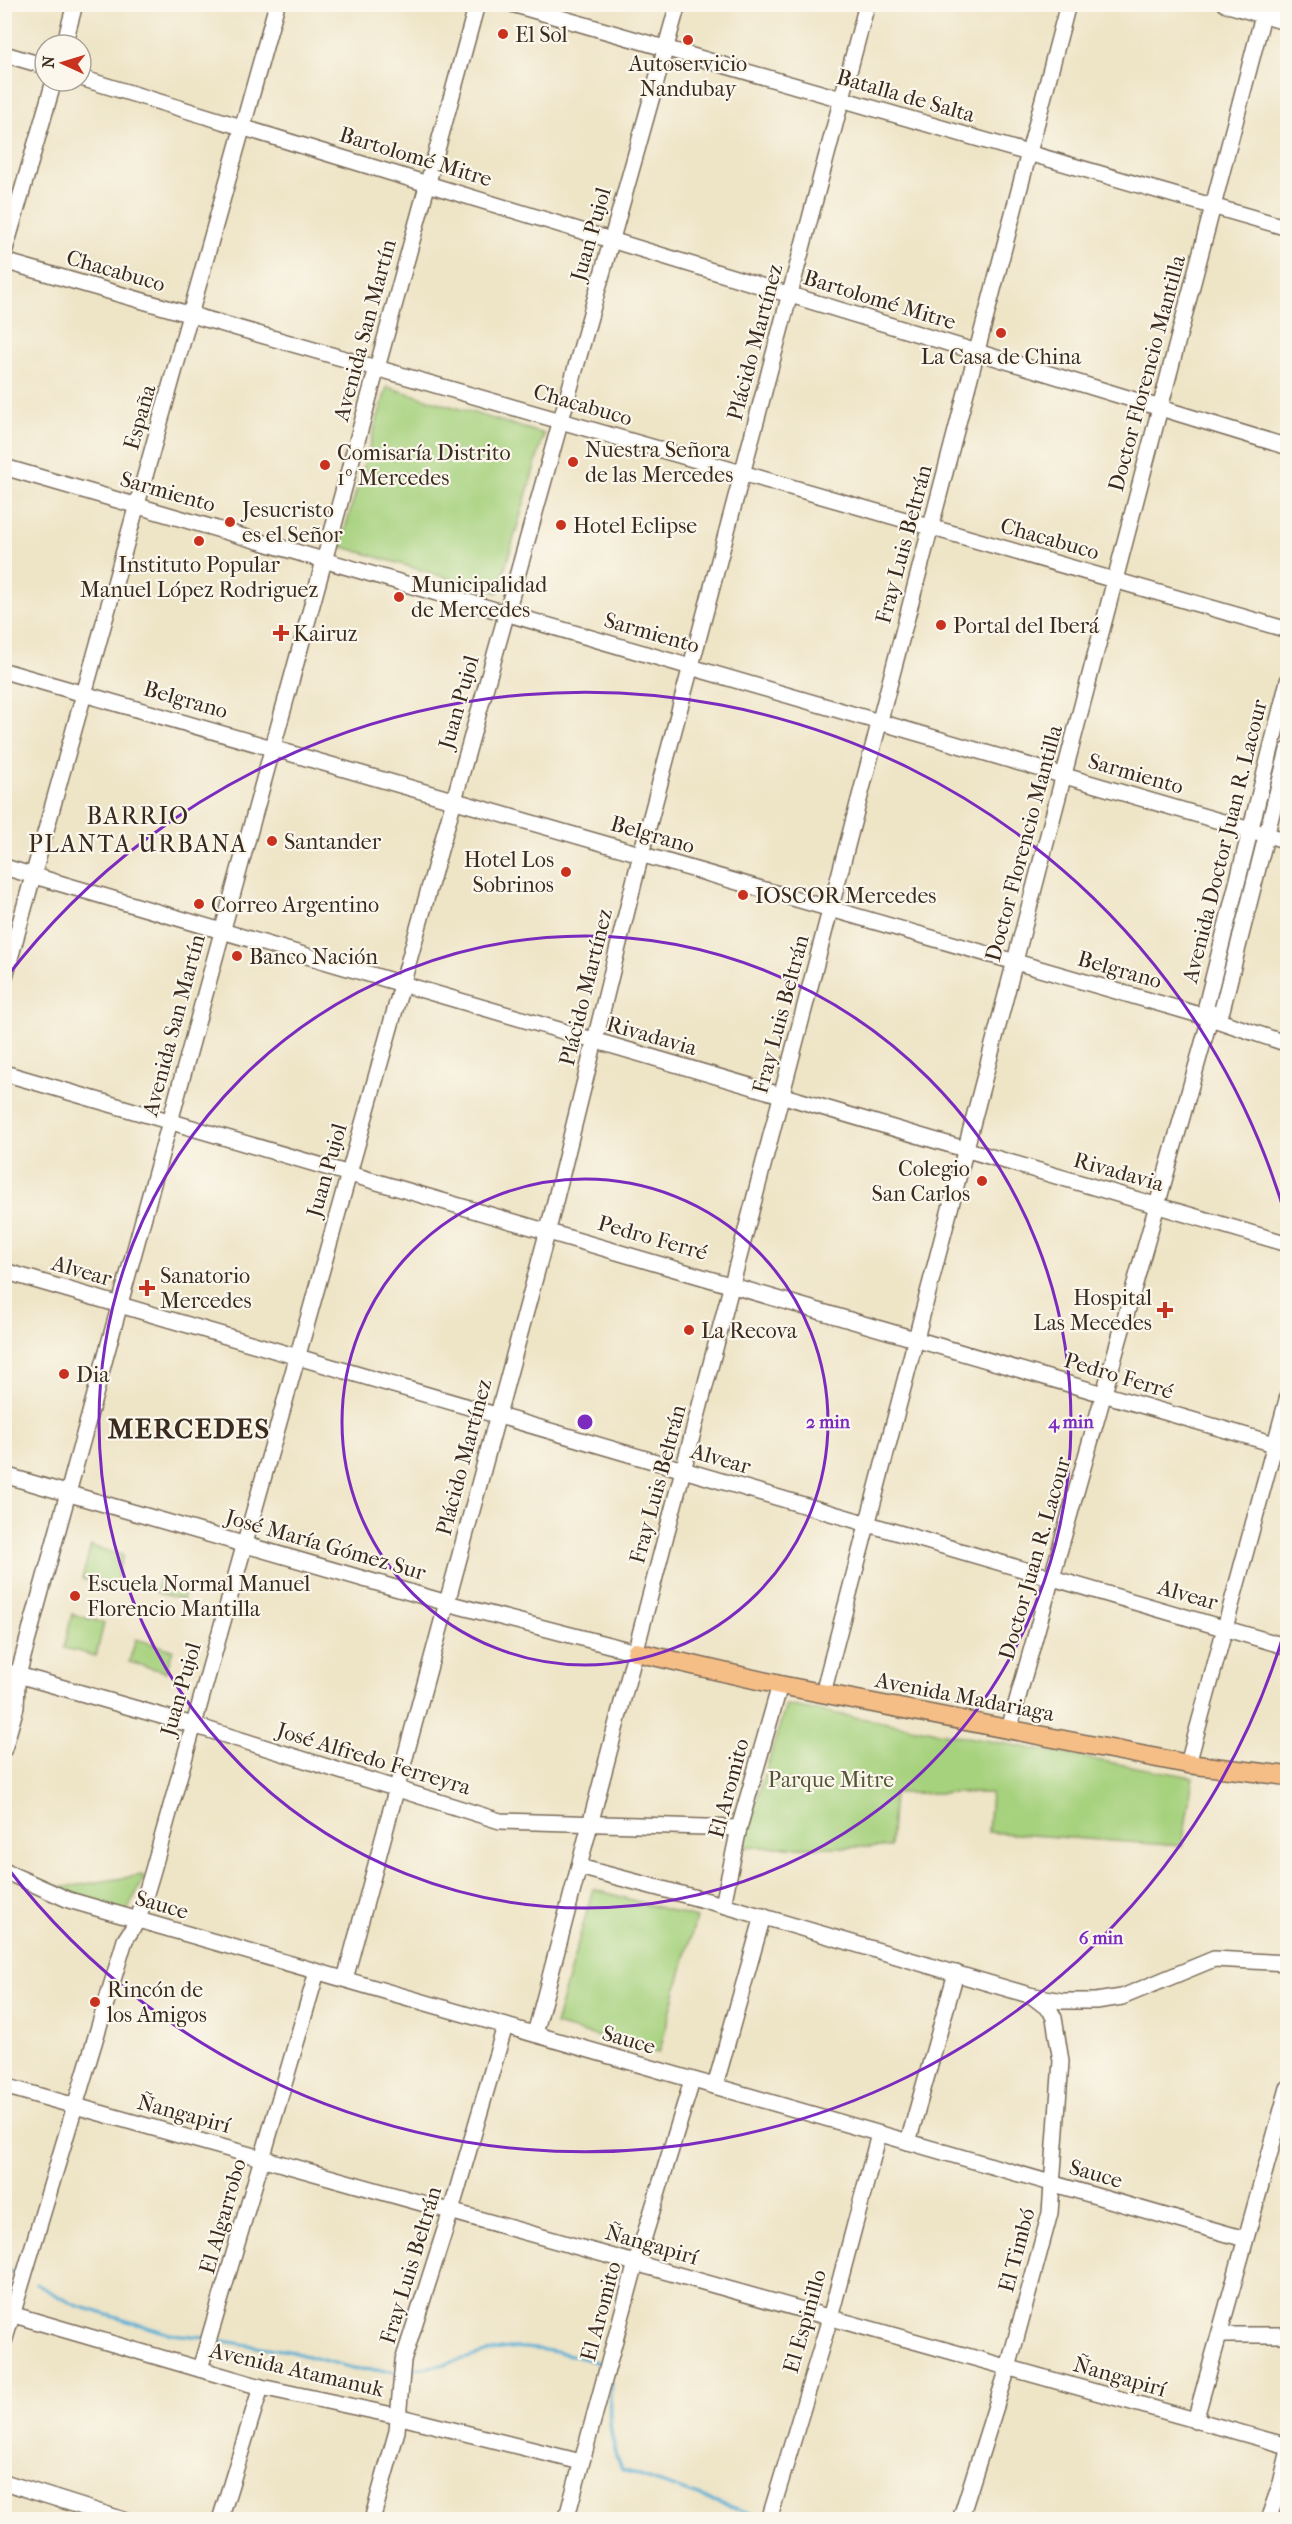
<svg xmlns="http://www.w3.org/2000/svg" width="1292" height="2524" viewBox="0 0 1292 2524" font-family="'IM FELL French Canon',serif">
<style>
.green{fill:#a6d17d;stroke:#707e4e;stroke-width:1.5}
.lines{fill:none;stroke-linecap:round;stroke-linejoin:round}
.stream{stroke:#56add3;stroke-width:3}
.minor-casing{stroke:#7a6b59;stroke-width:18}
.major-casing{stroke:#7a6b59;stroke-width:21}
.minor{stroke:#fff;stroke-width:15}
.major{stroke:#f6be87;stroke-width:18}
.ring{fill:none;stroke:#7b2cbf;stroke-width:3}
.poi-dot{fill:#c8321e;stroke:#fbf7ec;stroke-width:2}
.labels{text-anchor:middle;stroke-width:4.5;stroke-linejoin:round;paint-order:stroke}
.poi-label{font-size:22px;fill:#3b2a1e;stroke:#fbf7ec;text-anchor:start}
.street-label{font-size:22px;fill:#3b2a1e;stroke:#fbf7ec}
.park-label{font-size:22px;fill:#565436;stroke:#fbf7ec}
.neighbourhood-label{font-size:24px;letter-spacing:1.5px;fill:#3b2a1e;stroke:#fbf7ec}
.district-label{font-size:28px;font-weight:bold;letter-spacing:1.5px;fill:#3b2a1e;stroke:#fbf7ec}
.centre{fill:#7b2cbf;stroke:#fbf7ec;stroke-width:3}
.ring-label{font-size:18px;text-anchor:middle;font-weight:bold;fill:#7b2cbf;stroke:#fbf7ec;stroke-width:4.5;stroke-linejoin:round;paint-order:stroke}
</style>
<rect width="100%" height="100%" fill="#fbf7ec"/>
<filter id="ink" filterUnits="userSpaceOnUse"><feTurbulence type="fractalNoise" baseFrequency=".0167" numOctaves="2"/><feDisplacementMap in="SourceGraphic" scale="12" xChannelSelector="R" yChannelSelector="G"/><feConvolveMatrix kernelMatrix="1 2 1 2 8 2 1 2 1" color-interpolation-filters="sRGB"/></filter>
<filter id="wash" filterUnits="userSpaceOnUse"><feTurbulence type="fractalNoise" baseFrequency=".008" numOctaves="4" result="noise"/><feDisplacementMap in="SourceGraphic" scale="24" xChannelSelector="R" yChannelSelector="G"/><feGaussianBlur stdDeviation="1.35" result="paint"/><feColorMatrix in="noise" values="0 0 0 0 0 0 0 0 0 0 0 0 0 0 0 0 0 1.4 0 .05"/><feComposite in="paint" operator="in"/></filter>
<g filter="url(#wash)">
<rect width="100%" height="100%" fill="#eee4c6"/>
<!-- green -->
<g class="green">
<path d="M387 387 544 434 498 593 340 546Z"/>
<path d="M91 1546 123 1555 114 1588 82 1579Z"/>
<path d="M159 1578 187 1586 183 1600 155 1592Z"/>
<path d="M72 1614 104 1623 96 1656 64 1648Z"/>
<path d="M136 1639 173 1650 166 1672 129 1662Z"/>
<path d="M786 1705 1193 1777 1182 1846 988 1832 991 1793H894L890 1847H742Z"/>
<path d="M142 1875 144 1878 126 1913 70 1899 60 1888Z"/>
<path d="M593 1889 696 1918 659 2053 555 2025Z"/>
</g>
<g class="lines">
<!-- stream -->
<g class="stream">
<path d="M4 2266 15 2275"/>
<path d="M36 2284 75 2305 170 2334 203 2337"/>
<path d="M217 2340 288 2351 357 2369 393 2371"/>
<path d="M410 2369C441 2368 470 2356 501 2349 527 2344 577 2355 602 2364"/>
<path d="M611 2383C608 2417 609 2438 622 2470L764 2518"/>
</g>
</g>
</g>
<g filter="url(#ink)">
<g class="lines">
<!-- minor casing -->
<g class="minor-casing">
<g id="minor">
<path d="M512 4 1288 228"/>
<path d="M1225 4 1288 23"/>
<path d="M64 45 75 4"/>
<path d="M4 54 45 66"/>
<path d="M81 78 1288 447"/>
<path d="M4 253 54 81"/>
<path d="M4 261 1288 630"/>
<path d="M4 467 1288 841"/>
<path d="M4 671 1210 1018 1288 1044"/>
<path d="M4 867 1288 1244"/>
<path d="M4 980 277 4"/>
<path d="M1210 1018 1206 1006 1288 681"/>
<path d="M1210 1018 1222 1010 1288 750"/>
<path d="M4 1073 1288 1448"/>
<path d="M4 1271 1288 1647"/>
<path d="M4 1475 447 1603 636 1652"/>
<path d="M4 1671 193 1725 500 1821 739 1828"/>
<path d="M823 1693 1266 4"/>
<path d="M4 1703 18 1675 477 4"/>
<path d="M1009 1729 1210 1018"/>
<path d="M4 1749 16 1707 17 1684"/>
<path d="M1188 1764 1288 1396"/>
<path d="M579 1867 723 1905 1029 1995 1062 2001H1096L1122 1997 1214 1959 1288 1963"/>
<path d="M4 1871 69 1900 1245 2239"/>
<path d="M723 1905 739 1828 780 1685"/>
<path d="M345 1979 548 1230 641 854 867 4"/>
<path d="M535 2034 1068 4"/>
<path d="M4 2086 1288 2446"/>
<path d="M715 2086 763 1916"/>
<path d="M908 2142 956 1973"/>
<path d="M4 2312 261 2387 397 2416 581 2462"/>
<path d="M1220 2335H1288"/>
<path d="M4 2342 125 1940 138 1920 153 1870 678 4"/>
<path d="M200 2369 317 1972"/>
<path d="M1195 2421 1288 2088"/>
<path d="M4 2482 124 2520"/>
<path d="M220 2520 261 2387"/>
<path d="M372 2520 397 2431 403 2361 451 2211 505 2026"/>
<path d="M566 2520 636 2263 692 2081"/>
<path d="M769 2520 830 2318 879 2134"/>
<path d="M960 2520 1008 2368 1050 2213 1061 2061 1054 2018 1050 2010 1032 1996"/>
<path d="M1268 2520 1281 2483 1288 2454"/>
</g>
</g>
<!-- major casing -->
<g class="major-casing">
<path id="major" d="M636 1652 780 1685 1188 1764 1288 1776"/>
</g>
<!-- minor -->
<use href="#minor" class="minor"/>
<!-- major -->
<use href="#major" class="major"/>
</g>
</g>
<!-- distance rings -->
<g class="ring">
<circle cx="585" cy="1422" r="243"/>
<circle cx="585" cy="1422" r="486"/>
<path d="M1287 1623A730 730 0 0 1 6 1866M6 978A730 730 0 0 1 1287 1221"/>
</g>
<!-- markers -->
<g class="poi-dot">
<circle cx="503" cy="34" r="6"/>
<circle cx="688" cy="40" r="6"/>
<circle cx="1001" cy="333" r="6"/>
<circle cx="573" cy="462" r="6"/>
<circle cx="325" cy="465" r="6"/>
<circle cx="230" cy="522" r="6"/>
<circle cx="561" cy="525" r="6"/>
<circle cx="199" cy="541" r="6"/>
<circle cx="399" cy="597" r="6"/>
<circle cx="941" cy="625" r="6"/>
<path d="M278 624h6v6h6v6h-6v6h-6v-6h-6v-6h6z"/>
<circle cx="272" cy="841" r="6"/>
<circle cx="566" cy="872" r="6"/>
<circle cx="743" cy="895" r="6"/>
<circle cx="199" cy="904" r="6"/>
<circle cx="237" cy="956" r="6"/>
<circle cx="982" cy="1181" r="6"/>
<path d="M144 1279h6v6h6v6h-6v6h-6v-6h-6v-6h6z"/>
<path d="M1162 1301h6v6h6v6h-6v6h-6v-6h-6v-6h6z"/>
<circle cx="689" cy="1330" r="6"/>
<circle cx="64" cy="1374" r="6"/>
<circle cx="75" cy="1596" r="6"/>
<circle cx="95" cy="2002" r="6"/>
</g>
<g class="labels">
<!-- poi labels -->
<g class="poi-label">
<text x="515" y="42">El Sol</text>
<text x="688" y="71" text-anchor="middle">Autoservicio<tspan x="688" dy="25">Nandubay</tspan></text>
<text x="1001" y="364" text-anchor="middle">La Casa de China</text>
<text x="585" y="457">Nuestra Señora<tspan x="585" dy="25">de las Mercedes</tspan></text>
<text x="337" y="460">Comisaría Distrito<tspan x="337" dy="25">1º Mercedes</tspan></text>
<text x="242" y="517">Jesucristo<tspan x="242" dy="25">es el Señor</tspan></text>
<text x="573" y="533">Hotel Eclipse</text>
<text x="199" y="572" text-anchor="middle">Instituto Popular<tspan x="199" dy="25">Manuel López Rodriguez</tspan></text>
<text x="411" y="592">Municipalidad<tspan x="411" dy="25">de Mercedes</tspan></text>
<text x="953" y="633">Portal del Iberá</text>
<text x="293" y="641">Kairuz</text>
<text x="284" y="849">Santander</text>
<text x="554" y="867" text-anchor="end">Hotel Los<tspan x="554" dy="25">Sobrinos</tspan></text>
<text x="755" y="903">IOSCOR Mercedes</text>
<text x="211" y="912">Correo Argentino</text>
<text x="249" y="964">Banco Nación</text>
<text x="970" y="1176" text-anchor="end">Colegio<tspan x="970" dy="25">San Carlos</tspan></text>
<text x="160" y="1283">Sanatorio<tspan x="160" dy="25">Mercedes</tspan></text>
<text x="1152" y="1305" text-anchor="end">Hospital<tspan x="1152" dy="25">Las Mecedes</tspan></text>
<text x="701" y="1338">La Recova</text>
<text x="76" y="1382">Dia</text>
<text x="87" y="1591">Escuela Normal Manuel<tspan x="87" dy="25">Florencio Mantilla</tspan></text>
<text x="107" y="1997">Rincón de<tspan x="107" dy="25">los Amigos</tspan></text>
</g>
<!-- street labels -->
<g class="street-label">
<text transform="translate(906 95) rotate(16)" y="8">Batalla de Salta</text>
<text transform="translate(416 156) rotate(17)" y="8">Bartolomé Mitre</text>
<text transform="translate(590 234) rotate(-74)" y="8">Juan Pujol</text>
<text transform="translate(116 270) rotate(16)" y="8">Chacabuco</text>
<text transform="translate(880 299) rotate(17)" y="8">Bartolomé Mitre</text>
<text transform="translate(364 330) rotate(-75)" y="8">Avenida San Martín</text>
<text transform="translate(754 342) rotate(-75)" y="8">Plácido Martínez</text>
<text transform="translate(1146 373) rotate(-75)" y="8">Doctor Florencio Mantilla</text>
<text transform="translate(583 404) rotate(16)" y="8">Chacabuco</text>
<text transform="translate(139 417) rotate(-74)" y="8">España</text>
<text transform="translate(168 491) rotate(16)" y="8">Sarmiento</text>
<text transform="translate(1050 538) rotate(16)" y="8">Chacabuco</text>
<text transform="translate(903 544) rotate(-75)" y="8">Fray Luis Beltrán</text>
<text transform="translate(652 632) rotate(16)" y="8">Sarmiento</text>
<text transform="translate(186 699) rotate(16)" y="8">Belgrano</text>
<text transform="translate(458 702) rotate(-74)" y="8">Juan Pujol</text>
<text transform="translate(1136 773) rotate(16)" y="8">Sarmiento</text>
<text transform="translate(653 834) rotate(16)" y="8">Belgrano</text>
<text transform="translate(1224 841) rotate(-76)" y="8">Avenida Doctor Juan R. Lacour</text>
<text transform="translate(1023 843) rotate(-75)" y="8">Doctor Florencio Mantilla</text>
<text transform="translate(1120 969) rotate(16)" y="8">Belgrano</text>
<text transform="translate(585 987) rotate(-76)" y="8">Plácido Martínez</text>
<text transform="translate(780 1014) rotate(-75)" y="8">Fray Luis Beltrán</text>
<text transform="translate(173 1025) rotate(-75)" y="8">Avenida San Martín</text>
<text transform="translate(652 1035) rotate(16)" y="8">Rivadavia</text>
<text transform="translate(326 1170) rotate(-74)" y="8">Juan Pujol</text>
<text transform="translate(1119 1171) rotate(16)" y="8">Rivadavia</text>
<text transform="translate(653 1237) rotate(16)" y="8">Pedro Ferré</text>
<text transform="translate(82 1270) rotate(16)" y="8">Alvear</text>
<text transform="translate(1119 1375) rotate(17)" y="8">Pedro Ferré</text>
<text transform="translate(463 1457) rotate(-75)" y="8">Plácido Martínez</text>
<text transform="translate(721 1458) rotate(16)" y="8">Alvear</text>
<text transform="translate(657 1484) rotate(-75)" y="8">Fray Luis Beltrán</text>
<text transform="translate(326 1544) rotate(16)" y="8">José María Gómez Sur</text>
<text transform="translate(1034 1558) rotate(-74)" y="8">Doctor Juan R. Lacour</text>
<text transform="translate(1188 1594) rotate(16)" y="8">Alvear</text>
<text transform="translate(180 1689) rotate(-74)" y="8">Juan Pujol</text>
<text transform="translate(965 1696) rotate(11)" y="8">Avenida Madariaga</text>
<text transform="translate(374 1758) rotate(17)" y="8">José Alfredo Ferreyra</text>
<text transform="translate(728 1788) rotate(-75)" y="8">El Aromito</text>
<text transform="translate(162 1904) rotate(16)" y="8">Sauce</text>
<text transform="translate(629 2039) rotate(16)" y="8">Sauce</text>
<text transform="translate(184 2113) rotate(15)" y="8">Ñangapirí</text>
<text transform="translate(1096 2173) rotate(16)" y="8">Sauce</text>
<text transform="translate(222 2216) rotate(-74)" y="8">El Algarrobo</text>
<text transform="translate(652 2244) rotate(16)" y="8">Ñangapirí</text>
<text transform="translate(1016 2250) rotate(-75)" y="8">El Timbó</text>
<text transform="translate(410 2265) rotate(-73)" y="8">Fray Luis Beltrán</text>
<text transform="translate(600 2311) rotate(-75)" y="8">El Aromito</text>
<text transform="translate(804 2321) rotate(-74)" y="8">El Espinillo</text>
<text transform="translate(297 2369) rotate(13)" y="8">Avenida Atamanuk</text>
<text transform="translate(1120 2376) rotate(16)" y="8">Ñangapirí</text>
</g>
<!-- park labels -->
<g class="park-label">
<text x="831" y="1787">Parque Mitre</text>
</g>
<!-- neighbourhood labels -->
<g class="neighbourhood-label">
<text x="138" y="824">BARRIO<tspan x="138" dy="28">PLANTA URBANA</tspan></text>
</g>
<!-- district labels -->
<g class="district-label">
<text x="189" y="1438">MERCEDES</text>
</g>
</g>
<circle cx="585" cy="1422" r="9" class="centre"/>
<g class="ring-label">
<text x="828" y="1428">2 min</text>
<text x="1071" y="1428">4 min</text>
<text x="1101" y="1944">6 min</text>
</g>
<!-- margin -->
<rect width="1292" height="2524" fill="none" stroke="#fbf7ec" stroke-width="24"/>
<!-- north arrow -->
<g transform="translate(63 63) rotate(274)"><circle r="28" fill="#fbf7ec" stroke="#aea59a" stroke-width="1.5"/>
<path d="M0-4.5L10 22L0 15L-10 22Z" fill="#c8321e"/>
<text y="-9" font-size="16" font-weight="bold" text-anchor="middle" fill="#3b2a1e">N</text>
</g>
</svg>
